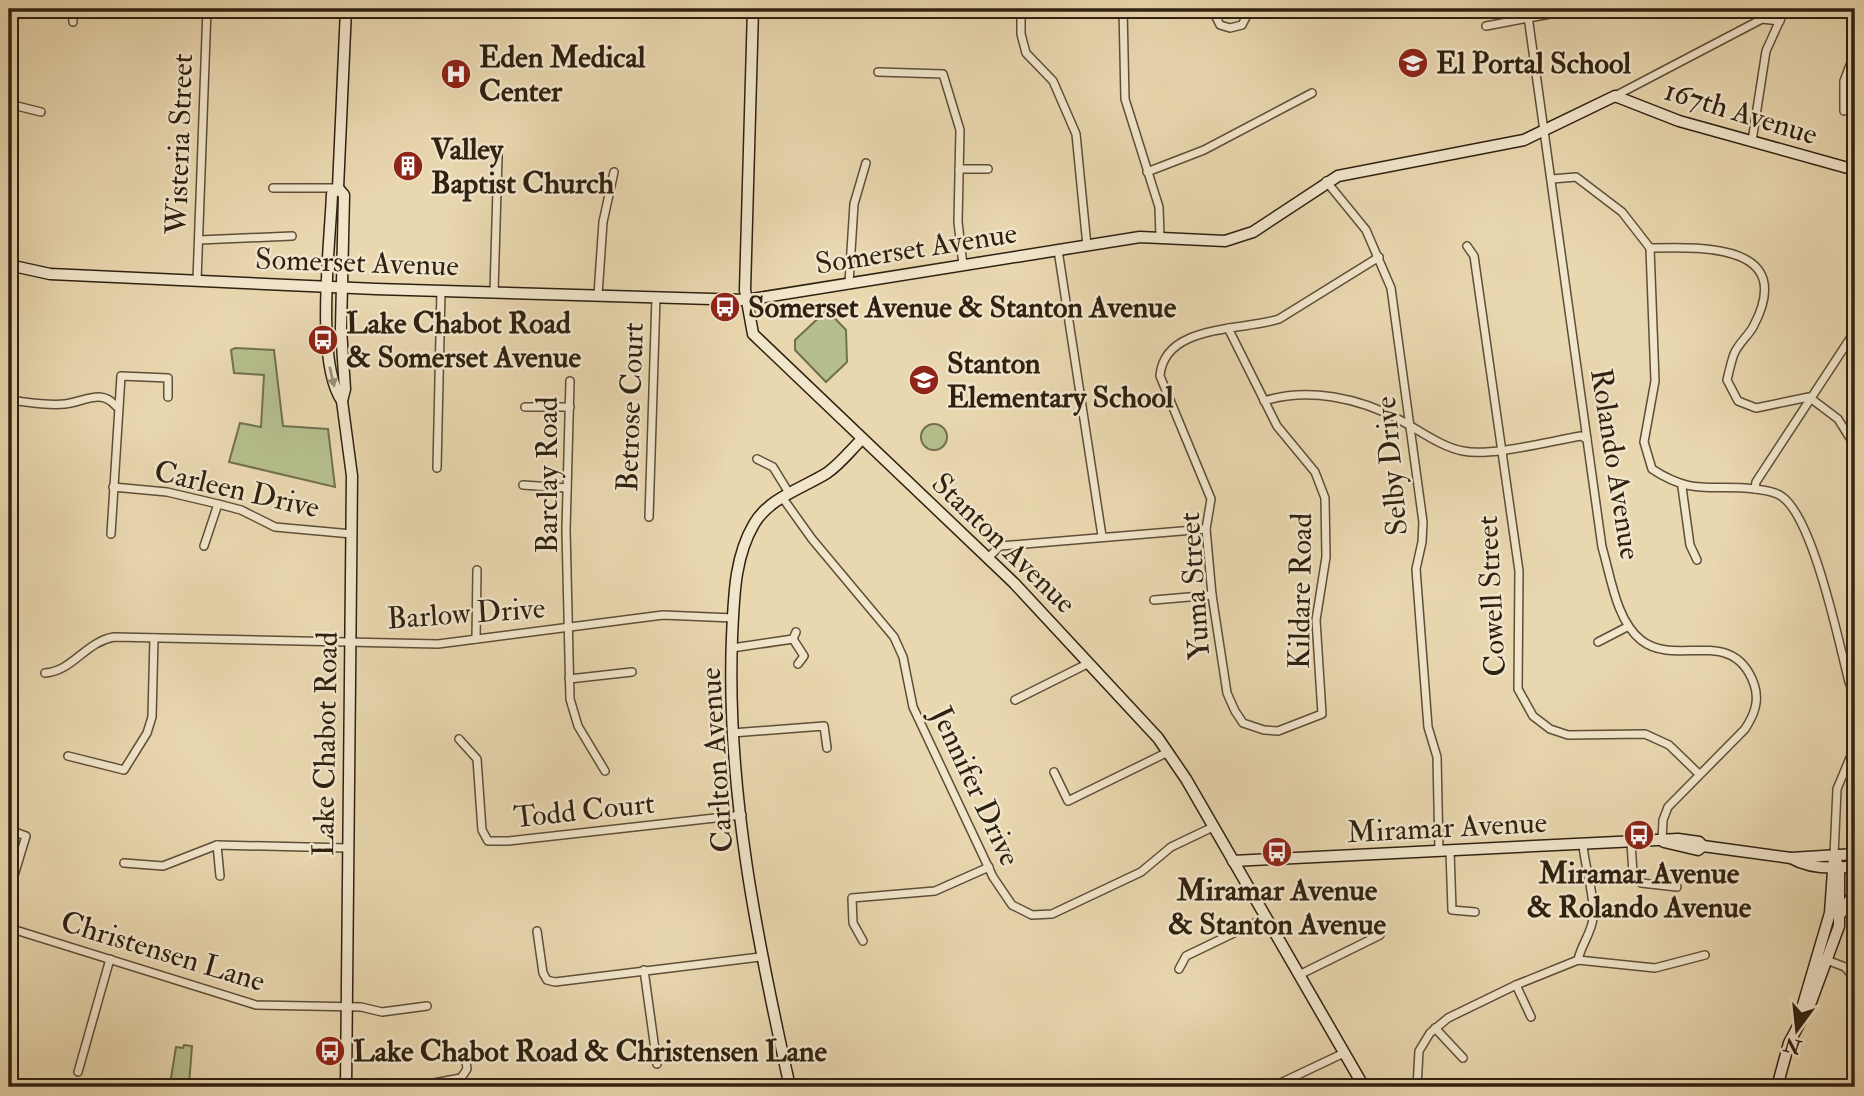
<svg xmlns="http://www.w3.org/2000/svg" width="1864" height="1096" viewBox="0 0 1864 1096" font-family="'IM FELL Double Pica',serif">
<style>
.green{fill:#b5be8c;stroke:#72704e;stroke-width:2}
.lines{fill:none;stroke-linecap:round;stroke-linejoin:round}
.street-casing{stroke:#5e4e38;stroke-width:10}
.secondary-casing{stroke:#2f2111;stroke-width:13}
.street{stroke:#f1e5cb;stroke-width:7}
.secondary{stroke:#f1e5cb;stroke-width:10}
.oneway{fill:#9a8d77}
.labels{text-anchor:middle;stroke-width:5;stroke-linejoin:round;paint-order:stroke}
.poi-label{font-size:30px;font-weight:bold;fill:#2f2111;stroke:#f1e5cb;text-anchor:start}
.street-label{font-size:30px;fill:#2f2111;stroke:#f1e5cb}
</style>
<rect width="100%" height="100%" fill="#e9d7af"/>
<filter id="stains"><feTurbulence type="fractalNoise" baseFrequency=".00286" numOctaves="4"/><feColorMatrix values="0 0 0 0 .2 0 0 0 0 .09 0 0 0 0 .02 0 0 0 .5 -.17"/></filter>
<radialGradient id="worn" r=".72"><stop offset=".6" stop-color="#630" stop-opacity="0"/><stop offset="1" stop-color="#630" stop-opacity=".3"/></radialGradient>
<!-- green -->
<g class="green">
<path d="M827 310 846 330 847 362 826 382 795 350V340Z"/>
<path d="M235 348 274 350 283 426 328 429 335 487 229 462 240 423 261 427 264 375 234 373 231 350Z"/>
<circle cx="934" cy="437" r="13"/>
<path d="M184 1045 192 1046 189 1085 170 1084 176 1047 183 1048Z"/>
</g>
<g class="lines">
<!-- street casing -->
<g class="street-casing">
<g id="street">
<path d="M72 9 73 22"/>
<path d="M1021 9V34L1026 53 1053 81 1076 134 1087 246"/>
<path d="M1123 9 1125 99 1159 207 1160 237"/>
<path d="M1212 9 1220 25 1230 28 1242 25 1250 9"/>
<path d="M1527 9 1602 547C1611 577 1616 620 1641 640 1676 668 1733 625 1754 684 1760 701 1754 715 1745 729L1668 807 1663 820 1662 841"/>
<path d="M1486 26 1577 9"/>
<path d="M878 72 943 74 960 130 958 222 963 265"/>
<path d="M1615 96 1762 19 1780 21"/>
<path d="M9 104 41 112"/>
<path d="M1844 111V81L1855 52"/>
<path d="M1752 141 1766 51 1785 9"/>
<path d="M959 169H988"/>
<path d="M1147 172 1204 150 1312 93"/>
<path d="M1552 179 1576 177 1622 212 1650 248 1655 381 1644 442 1652 469C1693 496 1710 484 1755 489 1763 490 1774 491 1781 496 1813 516 1839 643 1849 682L1855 696"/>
<path d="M1326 181 1366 230 1391 288 1423 522 1422 542 1416 569 1428 727 1437 757 1439 851"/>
<path d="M273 188H338"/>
<path d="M199 240 292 236"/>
<path d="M1467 246 1474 256 1519 571 1518 689 1533 716 1550 729 1568 735 1645 734 1669 745 1699 774"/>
<path d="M1650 248C1701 247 1798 243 1753 327 1748 336 1738 344 1734 354 1731 362 1729 372 1727 380L1738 401 1756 408 1809 397 1838 419 1855 446"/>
<path d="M1058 250 1102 536"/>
<path d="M197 280 207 9"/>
<path d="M849 283 854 204 866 163"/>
<path d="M494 292 498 156"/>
<path d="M598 295 603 222 614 172"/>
<path d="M1228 328 1277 426 1315 472 1325 498 1326 557 1316 620 1322 714 1278 731 1264 730 1243 723 1235 711 1227 693 1212 595 1206 529 1211 499 1160 376C1164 324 1242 331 1279 319L1379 257"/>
<path d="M570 381 566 530 570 699 578 726 605 771"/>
<path d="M9 400C27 402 47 406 65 404 84 402 101 388 116 406"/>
<path d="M1264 401C1308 387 1360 398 1400 420 1419 430 1441 447 1463 451 1491 457 1550 441 1581 436L1587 439"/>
<path d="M525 407H570"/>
<path d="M757 459 773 467 789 493"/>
<path d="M437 468 441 291"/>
<path d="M523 485 567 488"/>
<path d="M113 487 167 492 218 504 241 510 275 527 352 534"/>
<path d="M1682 487 1690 545 1697 560"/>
<path d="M1755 489 1756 482 1855 331"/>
<path d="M782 497 812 539 894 637 903 657 913 707 993 877 1012 905 1032 915 1052 914 1141 872 1171 847 1213 827"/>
<path d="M649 517 656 297"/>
<path d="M111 534 121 376 168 378V397"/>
<path d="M204 546 218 504"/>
<path d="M988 558 1000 546 1206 529"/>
<path d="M1154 600 1212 595"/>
<path d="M796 632 793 639 804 656 798 664"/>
<path d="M476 639 477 570"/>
<path d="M1598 642 1627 627"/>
<path d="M732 648 793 639"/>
<path d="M45 673C73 671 85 642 114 637L438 644 663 615 733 618"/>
<path d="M569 679 632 672"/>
<path d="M1015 700 1089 663"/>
<path d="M732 733 824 726 827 748"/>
<path d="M459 739 477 759 482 830 488 841H508L742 815"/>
<path d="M68 756 124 770 147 733 152 717 154 638"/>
<path d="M1054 772 1068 801 1168 752"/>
<path d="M9 830 26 836 9 892"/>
<path d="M1631 843 1633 873 1641 883 1677 887"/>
<path d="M217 845 220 876"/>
<path d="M1450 851 1452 910 1475 912"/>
<path d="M1834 856 1837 789 1855 746"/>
<path d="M124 863 163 866 217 845 348 848"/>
<path d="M9 928 256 1005 361 1007 382 1012 427 1006"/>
<path d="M537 931 543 973 547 980 555 982 760 957"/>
<path d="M863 941 853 923 852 898 935 891 989 867"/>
<path d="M9 944 14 929"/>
<path d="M1824 959 1845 967 1855 979"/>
<path d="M1578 960C1581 945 1592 932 1593 918 1595 894 1585 869 1583 845"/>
<path d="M1179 969 1186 956 1265 918"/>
<path d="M644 970 657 1064"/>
<path d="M1299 975 1380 935"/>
<path d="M1516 985 1531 1017"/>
<path d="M1435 1028 1463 1058"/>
<path d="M78 1072 110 959"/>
<path d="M412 1087 461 1078 467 1069 465 1053"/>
<path d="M1272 1087 1344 1053"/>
<path d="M1417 1087 1419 1051 1430 1033 1448 1018 1516 985 1578 960 1655 968 1705 955"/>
</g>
</g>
<!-- secondary casing -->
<g class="secondary-casing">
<g id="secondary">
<path d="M753 9 745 290 753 334 1014 583 1158 738 1186 779 1364 1087"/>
<path d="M338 188 344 195 341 329 345 389 342 401 352 476 346 1087"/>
<path d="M9 265 50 274 376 289 746 300 1140 237 1225 241 1253 232 1338 176 1524 140 1615 96 1679 121 1855 170"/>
<path d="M342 401C315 362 330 245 332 194L338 188 346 9"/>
<path d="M1664 842 1698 850 1703 846 1791 858 1855 854"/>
<path d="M1791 858C1810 869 1833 869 1855 866"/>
<path d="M1233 861 1678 839 1699 842 1703 846"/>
<path d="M1841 913 1855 892"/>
<path d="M1800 1015 1830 913 1834 857"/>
<path d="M790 1087C757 940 726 788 732 637 734 598 734 558 754 524 769 498 803 488 827 473 840 464 850 451 861 440"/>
<path d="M1777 1087 1789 1043 1811 1002 1839 926V868L1834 856"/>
</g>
</g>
<!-- street -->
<use href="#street" class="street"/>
<!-- secondary -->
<use href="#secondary" class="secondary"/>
</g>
<!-- one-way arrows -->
<defs><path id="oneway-solid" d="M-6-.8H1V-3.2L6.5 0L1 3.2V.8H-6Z" transform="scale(1.75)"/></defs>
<use class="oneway" href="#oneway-solid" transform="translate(332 377) rotate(77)"/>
<!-- icons -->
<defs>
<g id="school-disc" transform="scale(1.575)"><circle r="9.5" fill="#8f2418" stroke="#f1e5cb"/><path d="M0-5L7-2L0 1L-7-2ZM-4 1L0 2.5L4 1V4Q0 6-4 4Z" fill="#fff"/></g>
<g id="hospital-disc" transform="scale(1.575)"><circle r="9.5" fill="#8f2418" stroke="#f1e5cb"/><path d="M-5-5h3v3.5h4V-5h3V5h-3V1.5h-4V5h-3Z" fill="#fff"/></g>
<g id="building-disc" transform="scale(1.575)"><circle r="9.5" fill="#8f2418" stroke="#f1e5cb"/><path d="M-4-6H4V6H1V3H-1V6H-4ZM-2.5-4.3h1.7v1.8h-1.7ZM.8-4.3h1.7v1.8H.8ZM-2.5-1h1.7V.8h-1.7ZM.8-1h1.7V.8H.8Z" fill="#fff"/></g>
<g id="bus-disc" transform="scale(1.575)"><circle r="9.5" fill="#8f2418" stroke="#f1e5cb"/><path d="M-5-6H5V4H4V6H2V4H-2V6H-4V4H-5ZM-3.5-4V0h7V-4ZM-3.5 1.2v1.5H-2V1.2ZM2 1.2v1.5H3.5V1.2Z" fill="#fff"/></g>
</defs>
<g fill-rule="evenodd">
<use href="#school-disc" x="1413" y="63"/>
<use href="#hospital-disc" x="456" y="74"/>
<use href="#building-disc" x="408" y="166"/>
<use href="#bus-disc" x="725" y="307"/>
<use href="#bus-disc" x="323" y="340"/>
<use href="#school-disc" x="924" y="380"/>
<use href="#bus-disc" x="1639" y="835"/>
<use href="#bus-disc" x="1277" y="852"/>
<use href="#bus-disc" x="330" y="1051"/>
</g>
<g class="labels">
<!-- poi labels -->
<g class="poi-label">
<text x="479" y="67">Eden Medical<tspan x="479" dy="34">Center</tspan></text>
<text x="1436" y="73">El Portal School</text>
<text x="431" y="159">Valley<tspan x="431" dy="34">Baptist Church</tspan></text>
<text x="748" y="317">Somerset Avenue &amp; Stanton Avenue</text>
<text x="346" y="333">Lake Chabot Road<tspan x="346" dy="34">&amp; Somerset Avenue</tspan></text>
<text x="947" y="373">Stanton<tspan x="947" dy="34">Elementary School</tspan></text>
<text x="1639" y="883" text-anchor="middle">Miramar Avenue<tspan x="1639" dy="34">&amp; Rolando Avenue</tspan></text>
<text x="1277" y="900" text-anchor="middle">Miramar Avenue<tspan x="1277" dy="34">&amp; Stanton Avenue</tspan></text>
<text x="353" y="1061">Lake Chabot Road &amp; Christensen Lane</text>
</g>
<!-- street labels -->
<g class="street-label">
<text transform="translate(1741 112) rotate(17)" y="10">167th Avenue</text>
<text transform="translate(179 144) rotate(-88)" y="10">Wisteria Street</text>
<text transform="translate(916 248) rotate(-9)" y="10">Somerset Avenue</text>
<text transform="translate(357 262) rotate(2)" y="10">Somerset Avenue</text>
<text transform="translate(630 407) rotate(-88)" y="10">Betrose Court</text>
<text transform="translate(1616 464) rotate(81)" y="10">Rolando Avenue</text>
<text transform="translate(1391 466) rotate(-95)" y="10">Selby Drive</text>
<text transform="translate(547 475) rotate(-90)" y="10">Barclay Road</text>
<text transform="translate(237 489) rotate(13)" y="10">Carleen Drive</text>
<text transform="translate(1004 543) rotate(44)" y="10">Stanton Avenue</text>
<text transform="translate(1194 586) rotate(-94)" y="10">Yuma Street</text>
<text transform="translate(1300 591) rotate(-89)" y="10">Kildare Road</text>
<text transform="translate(1491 596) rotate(-93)" y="10">Cowell Street</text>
<text transform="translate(466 613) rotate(-4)" y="10">Barlow Drive</text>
<text transform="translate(325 744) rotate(-89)" y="10">Lake Chabot Road</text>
<text transform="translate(716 760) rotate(-94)" y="10">Carlton Avenue</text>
<text transform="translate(976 786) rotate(65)" y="10">Jennifer Drive</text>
<text transform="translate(584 810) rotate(-6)" y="10">Todd Court</text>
<text transform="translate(1447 827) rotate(-3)" y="10">Miramar Avenue</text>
<text transform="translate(163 951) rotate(17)" y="10">Christensen Lane</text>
</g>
</g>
<!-- margin -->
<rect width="1864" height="1096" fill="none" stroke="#e9d7af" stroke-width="35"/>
<rect x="10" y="10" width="1843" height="1075" fill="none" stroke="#2f2111" stroke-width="3.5"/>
<rect x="18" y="18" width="1829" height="1061" fill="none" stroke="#2f2111" stroke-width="2"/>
<!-- north arrow -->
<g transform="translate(1797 1030) rotate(195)" stroke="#f1e5cb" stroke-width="5" paint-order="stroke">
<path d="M0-5L12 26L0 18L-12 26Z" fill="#2f2111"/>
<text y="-10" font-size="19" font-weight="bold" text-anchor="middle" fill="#2f2111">N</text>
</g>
<rect width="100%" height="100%" filter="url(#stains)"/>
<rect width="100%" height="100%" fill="url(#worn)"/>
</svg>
